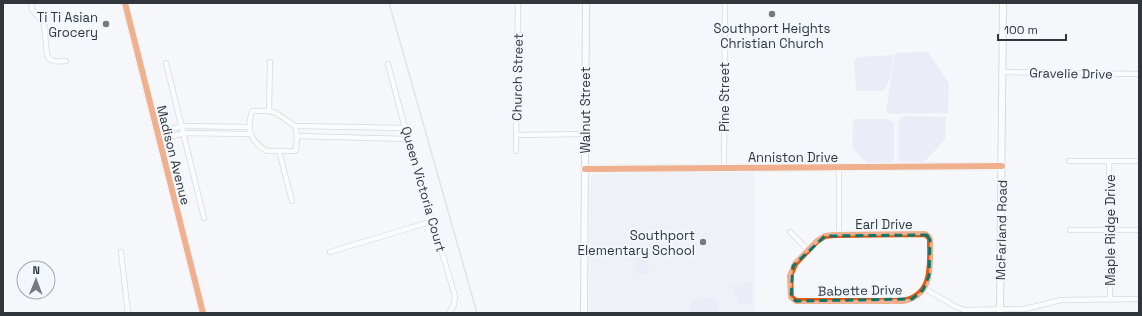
<svg xmlns="http://www.w3.org/2000/svg" width="1142" height="316" viewBox="0 0 1142 316" font-family="'Space Grotesk',sans-serif">
<style>
.built{fill:#e5ebf4}
.green{fill:#e1def6}
.lines{fill:none;stroke-linecap:round;stroke-linejoin:round}
.street-casing{stroke:#b3b7bb;stroke-width:6}
.secondary-casing{stroke:#b3b7bb;stroke-width:8}
.street{stroke:#fefefe;stroke-width:4.5}
.secondary{stroke:#fefefe;stroke-width:6}
.rail{stroke:#c8c9ca;stroke-width:1.5}
.cycleway-casing{stroke:#f2f7fd;stroke-width:8}
.cycleway{stroke:#e8590c;stroke-width:6}
.marked{fill:none;stroke:#0f766e;stroke-width:3;stroke-dasharray:8 5;stroke-linejoin:round}
.poi-dot{fill:#767a7e;stroke:#f2f7fd;stroke-width:1.5}
.labels{text-anchor:middle;stroke-width:4;stroke-linejoin:round;paint-order:stroke}
.poi-label{font-size:13px;fill:#31363c;stroke:#f2f7fd;text-anchor:end}
.street-label{font-size:13px;fill:#31363c;stroke:#f2f7fd}
</style>
<rect width="100%" height="100%" fill="#f5f7fa"/>
<!-- built -->
<path class="built" d="M754 172 755 313H589L590 179 593 174Z"/>
<!-- green -->
<g class="green">
<path d="M928 52 949 83 948 113 889 114 886 111 895 53Z"/>
<path d="M893 55C892 68 891 81 883 91H856L854 61 858 57Z"/>
<path d="M903 116 946 117 945 140 924 162 899 161V120Z"/>
<path d="M853 119H889L894 123V162L867 163 852 148Z"/>
<path d="M640 255 644 259 648 260 647 266 651 272 647 274 638 273 633 267 637 257Z"/>
<path d="M746 282H752V304H738V300L734 295 735 292 732 289V286L736 285 738 288H740Z"/>
<path d="M717 298V313H691V299Z"/>
</g>
<g class="lines">
<!-- street casing -->
<g class="street-casing">
<g id="street">
<path d="M31 3 32 10 44 23 47 55C51 64 58 61 66 61"/>
<path d="M166 63 204 218"/>
<path d="M388 64 405 128 455 296 454 305 449 313"/>
<path d="M1003 72 1139 74"/>
<path d="M253 111H269L276 113 295 126 297 136 296 150 294 151H267C254 144 248 134 250 120 251 116 250 114 253 111Z"/>
<path d="M269 111 270 62"/>
<path d="M295 126 405 128"/>
<path d="M157 133 182 126 249 127"/>
<path d="M516 135 585 134"/>
<path d="M297 136 409 139"/>
<path d="M159 140 184 133 250 134"/>
<path d="M279 151 292 201"/>
<path d="M516 151 518 3"/>
<path d="M1069 161H1139"/>
<path d="M1109 161 1110 299"/>
<path d="M839 167V235"/>
<path d="M724 168 725 3"/>
<path d="M1070 230H1139"/>
<path d="M790 232 808 250"/>
<path d="M925 234 929 237 930 240C930 265 934 295 903 301H796L791 297 790 276 795 264 817 241 825 236 834 235Z"/>
<path d="M121 252 128 313"/>
<path d="M330 252 433 221"/>
<path d="M924 288 956 307 964 310 1025 309 1061 300 1139 299"/>
</g>
</g>
<!-- secondary casing -->
<g class="secondary-casing">
<g id="secondary">
<path d="M125 3 203 313"/>
<path d="M585 169 1002 166"/>
<path d="M584 313 586 3"/>
<path d="M1000 313 1003 3"/>
</g>
</g>
<!-- street -->
<use href="#street" class="street"/>
<!-- secondary -->
<use href="#secondary" class="secondary"/>
<!-- rail -->
<path class="rail" d="M389 3 477 313"/>
<!-- cycleway casing -->
<g class="cycleway-casing">
<g id="cycleway">
<path d="M125 3 203 313"/>
<path d="M585 169 1002 166"/>
<path d="M925 234 929 237 930 240C930 265 934 295 903 301H796L791 297 790 276 795 264 817 241 825 236 834 235Z"/>
</g>
</g>
<!-- cycleway -->
<use href="#cycleway" class="cycleway"/>
</g>
<!-- marked area -->
<path d="M0 0H1142V316H0ZM927 235 930 240 929 276 923 290 912 299 796 301 791 297 793 266 825 236Z" fill="#f5f7fa" fill-opacity=".55" fill-rule="evenodd"/>
<path class="marked" d="M927 235 930 240 929 276 923 290 912 299 796 301 791 297 793 266 825 236Z"/>
<!-- markers -->
<g class="poi-dot">
<circle cx="772" cy="14" r="4"/>
<circle cx="106" cy="24" r="4"/>
<circle cx="703" cy="242" r="4"/>
</g>
<g class="labels">
<!-- poi labels -->
<g class="poi-label">
<text x="98" y="22">Ti Ti Asian<tspan x="98" dy="15">Grocery</tspan></text>
<text x="772" y="33" text-anchor="middle">Southport Heights<tspan x="772" dy="15">Christian Church</tspan></text>
<text x="695" y="240">Southport<tspan x="695" dy="15">Elementary School</tspan></text>
</g>
<!-- street labels -->
<g class="street-label">
<text transform="translate(1071 73) rotate(1)" y="5">Gravelie Drive</text>
<text transform="translate(517 77) rotate(-89)" y="5">Church Street</text>
<text transform="translate(724 97) rotate(-90)" y="5">Pine Street</text>
<text transform="translate(585 110) rotate(-90)" y="5">Walnut Street</text>
<text transform="translate(174 155) rotate(76)" y="5">Madison Avenue</text>
<text x="793" y="162">Anniston Drive</text>
<text transform="translate(424 189) rotate(74)" y="5">Queen Victoria Court</text>
<text x="884" y="229">Earl Drive</text>
<text transform="translate(1001 230) rotate(-89)" y="5">McFarland Road</text>
<text transform="translate(1110 230) rotate(-90)" y="5">Maple Ridge Drive</text>
<text transform="translate(860 290) rotate(-1)" y="5">Babette Drive</text>
</g>
</g>
<!-- border -->
<rect width="1142" height="316" fill="none" stroke="#31363c" stroke-width="8"/>
<!-- north arrow -->
<g transform="translate(36 280) rotate(1)"><circle r="19" fill="#f2f7fd" stroke="#a5aab0"/>
<path d="M0-3L7 15L0 10L-7 15Z" fill="#767a7e"/>
<text y="-6" font-size="11" font-weight="bold" text-anchor="middle" fill="#31363c">N</text>
</g>
<!-- scale -->
<path d="M998 34v6h68v-6" fill="none" stroke="#31363c" stroke-width="2"/>
<text x="1004" y="34" font-size="12" fill="#31363c" stroke="#f2f7fd" stroke-width="3" paint-order="stroke">100 m</text>
</svg>
